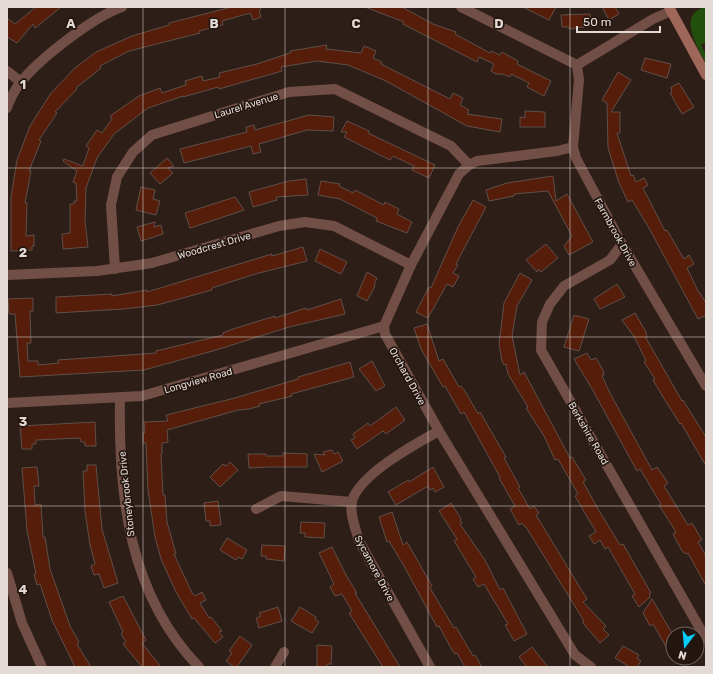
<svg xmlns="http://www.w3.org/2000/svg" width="713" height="674" viewBox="0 0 713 674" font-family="Rubik,sans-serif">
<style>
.green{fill:#234f0d}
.building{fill:#551d0a;stroke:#604f49}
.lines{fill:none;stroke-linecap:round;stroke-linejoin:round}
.street{stroke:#714f46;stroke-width:10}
.secondary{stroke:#9e6759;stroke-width:10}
.grid{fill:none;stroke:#e4dad5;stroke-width:1;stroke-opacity:0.55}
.labels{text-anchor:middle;stroke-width:3.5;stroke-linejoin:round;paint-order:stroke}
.street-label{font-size:10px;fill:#e4dad5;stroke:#23150f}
.grid-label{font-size:13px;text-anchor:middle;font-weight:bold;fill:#e4dad5;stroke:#23150f;stroke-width:3.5;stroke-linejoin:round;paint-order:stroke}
</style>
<rect width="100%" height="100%" fill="#2d1e18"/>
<!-- green -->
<path class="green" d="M706 7V42L701 45 706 55V63C698 48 676 13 706 7Z"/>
<!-- building -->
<g class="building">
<path d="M36 7H61L35 28 33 24 17 43 7 37V18L15 24Z"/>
<path d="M232 7H261V9L259 10 261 17 253 20 250 13 222 21 223 25 199 31 200 33 129 51 100 66 101 68 76 88 77 89 55 112 57 113 39 140 41 141 29 171H31L25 203H27L26 236 34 235V246H32V250L11 251V197L17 160 30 126 51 93 76 67 96 52 132 36 169 25V23Z"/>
<path d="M365 7H402L433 24 456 32 455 34 490 53 491 51 500 55 502 52 518 61 517 64 551 81 544 96 527 87 529 83 511 74 510 77 502 74H496L491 71 494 64 479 57 477 62 403 24 404 22Z"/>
<path d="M523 7H556L549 20Z"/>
<path d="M602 7H615L619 14 609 20Z"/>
<path d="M590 14 591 26 569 29V27H562L561 15Z"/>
<path d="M327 45 326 49 361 53 364 46 376 51 373 58 382 62 381 64 450 99 453 93 463 98 460 105 469 110 467 114 502 119 500 132 467 126 386 81 348 65 317 61 281 67 282 71 219 89 218 87 183 97V96L148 108 114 134 97 158 86 188 85 221 88 247 63 249 62 234 70 233V204H74V201H77L76 183 73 182 77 171 63 161 64 159 83 166 89 148 86 146 97 130 102 133 112 119 110 116 139 96 160 88 162 93 186 85 185 81 202 76 203 81 220 77 219 73 257 64 290 53V51Z"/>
<path d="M645 58 671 64 667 78 641 70Z"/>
<path d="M618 72 631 80 611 112H620V133H617L631 176 633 175 636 182 644 178 648 185 643 188 665 231 667 230 684 259 689 255 694 264 687 268 699 293H700L706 303V315L698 319 649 228 632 200 628 202 619 183 608 148 607 103 602 100Z"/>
<path d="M679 83 694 107 682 114 670 93 672 92 671 87Z"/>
<path d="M525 111 545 112V127H520V117L525 118Z"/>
<path d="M309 115 334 117 333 131 307 130 259 144 261 152 253 154 251 146 184 163 180 149 247 132 246 127 254 125 255 130Z"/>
<path d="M347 121 369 131 368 133 435 165 429 178 412 170 414 166 393 156 390 160 344 137 347 132H341Z"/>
<path d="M167 158 174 166 168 168 173 173 160 184 150 173Z"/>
<path d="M553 176 556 201 567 194 593 242 569 255 564 246 572 236 548 191 514 194V196L489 201 486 190 507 183Z"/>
<path d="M306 179 308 195 276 197 277 200 253 207 249 192 289 181Z"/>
<path d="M321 181 340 184 339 186 353 193 355 190 384 205 385 202 399 209 397 214 412 222 407 233 376 221 377 218 340 199 318 195Z"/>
<path d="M141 187 155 190 153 199 160 201 156 215 136 210Z"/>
<path d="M235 197 244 210 190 228 185 213Z"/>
<path d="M473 200 486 207 456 264 458 265 453 273 459 276 453 287 447 284 428 318 416 312 429 287 431 288 458 227Z"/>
<path d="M155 222 154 227 161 225 163 234 141 241 137 227Z"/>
<path d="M546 244 558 258 541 272 539 269 537 272 526 260Z"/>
<path d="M303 247 307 261 255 274 212 288V290L157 305 124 309 56 313V297L112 294V296L147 290V292L272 254V256Z"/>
<path d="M320 249 347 262 341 274 315 261Z"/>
<path d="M367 272 377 278 374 285 375 286 367 301 357 296Z"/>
<path d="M520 273 532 280 517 306 512 336 520 375 524 372 570 458 572 457 586 480 583 482 598 509 620 545 623 544 651 593 649 594 650 597 639 607 632 596 635 594 608 547 605 549 600 540 594 544 589 536 596 532 575 496 578 494 558 459 555 460 544 436 526 408 528 407 508 374 506 364 504 365 502 361 499 344 504 303Z"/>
<path d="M617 284 625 297 600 309 594 299Z"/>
<path d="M33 298V311H30L31 343H27L28 361H38V365L59 363 58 360 156 353V351L223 335V333L233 329 275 316V318L306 308 307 310 341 299 345 314 289 327 216 350 144 370 20 377 15 314H9L8 299Z"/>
<path d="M635 313 646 332 647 337 646 338 682 401 683 400 706 437V466L681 423 680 424 663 397 653 380 655 379 644 362 646 361 635 338 622 320Z"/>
<path d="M574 315 589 319 579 351 564 347Z"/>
<path d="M427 324 439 361 443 359 459 387 461 386 465 391 478 414 480 412 506 457 504 458 520 487 518 488 530 509 534 506 539 513 536 515 587 599 583 602 606 626 603 629 609 635 600 643 582 622 584 621 526 527H525L522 523 519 525 510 509 515 506 499 478 500 477 464 412 461 414 445 386 443 387 421 349 414 328Z"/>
<path d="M587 353 591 360 596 358 603 370 604 375 602 376 610 393 652 470 657 467 668 483 664 486 688 525 692 523 702 540 698 542 706 556V586L688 553 686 554 682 551 673 534 676 532 659 505 661 504 640 469 637 471 591 387 574 359Z"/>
<path d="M372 361 385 386 376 391 359 369Z"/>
<path d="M350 362 354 377 291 394 292 396 259 404 260 406 249 409 238 410 167 430 168 442 162 443V454H161L163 495H165L167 522 176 554H174L192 593 195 596 202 592 206 600 200 603 209 618 211 617 222 631 219 632 223 637 215 643 194 618 192 619 176 592 161 559 155 537 148 490 146 443H143V433H145L144 422 168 421 166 415 235 398 298 379V377Z"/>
<path d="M396 407 405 420 386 434 383 431 357 449 351 440 355 438 353 434 368 423 370 426Z"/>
<path d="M95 422 96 446H85V442H81L80 438 36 440V444H32V449H22L20 426Z"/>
<path d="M332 450 334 454 338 452 343 461 322 472 314 454 325 455 323 452Z"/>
<path d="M283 453 307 454V467H267L249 468 248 454H266V456H283Z"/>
<path d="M230 462 238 470 220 487 210 477 223 464 226 466Z"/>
<path d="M87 465H96L102 529 118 583 104 588 99 574 94 575 91 566 95 564 90 545 85 511 83 471H87Z"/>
<path d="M37 467 39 486H34L35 505 41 504 43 537H45L50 569 70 626 79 642 77 644 91 667H75L52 620 40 584 37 585 34 574H36L27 530 22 468Z"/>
<path d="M433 467 444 487 435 492 433 488 430 490 428 486 396 505 388 492 408 480 409 482Z"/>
<path d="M218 501 221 525 210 526V521H206L204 503Z"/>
<path d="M451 503 461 519 460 520 462 523 460 524 485 560 500 590 503 588 527 634 514 641 505 625 508 624 484 584 478 587 473 579 476 577 454 541 457 539 439 511Z"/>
<path d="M392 512 403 545 407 542 432 586 430 588 454 628 456 627 473 656 475 655 482 667H465L457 653 455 654 452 650 439 626 437 627 404 566 389 541 387 542 379 517Z"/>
<path d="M301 522 325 523 324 538 305 537V533H300Z"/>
<path d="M227 538 247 550 242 559 238 557 236 560 220 550Z"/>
<path d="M262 545 285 546 284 561 266 559V556H261Z"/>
<path d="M332 547 347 577 357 593H355L400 667H383L349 613 352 611 342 594 335 596 330 587 334 584 319 553Z"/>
<path d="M123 596 146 640 142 643 161 667H142L123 644 126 642 121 634 123 632 109 602Z"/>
<path d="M652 599 673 635V659L653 624 650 626 643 613Z"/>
<path d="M278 607 282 621 259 628 256 618 261 616 259 613Z"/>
<path d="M300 607 316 617 315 619 319 622 312 633 291 621Z"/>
<path d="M240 636 252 645 237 667H234L226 661 232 653 229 651Z"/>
<path d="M317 645 332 646 331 664H327V667H317Z"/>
<path d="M623 646 639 655 637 658 641 661 637 667H630L615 658Z"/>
<path d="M532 647 548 667H527L519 657Z"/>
</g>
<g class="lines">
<!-- street -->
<g class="street">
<path d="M461 7 577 65 653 19 671 11"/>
<path d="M577 65 579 80 573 147 576 158 622 244 706 386"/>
<path d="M7 71 21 82"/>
<path d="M7 108C10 99 14 91 20 83 39 59 93 17 122 7"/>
<path d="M573 147 557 151 477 161 469 165 459 174 411 265 384 326 385 334 439 431 575 655 591 667"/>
<path d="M622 244 610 260 564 286 550 304 542 322 541 350 706 639"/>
<path d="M115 269 111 205 117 177 133 152 152 135 289 92 335 89 451 146 469 165"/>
<path d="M7 275 97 271 152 263 279 226 305 222 334 226 411 265"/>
<path d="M120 399C118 495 129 595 199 667"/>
<path d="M7 403 142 396 384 326"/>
<path d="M256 509 281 496 352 502"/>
<path d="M7 573 22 623 42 667"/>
<path d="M275 667 284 652"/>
<path d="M430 667 359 541C356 530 349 513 352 501 360 474 415 444 439 431"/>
</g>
<!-- secondary -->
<path class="secondary" d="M669 7 706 75"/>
</g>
<!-- grid -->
<path class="grid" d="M143 7V667M285 7V667M428 7V667M570 7V667M7 168H706M7 337H706M7 506H706"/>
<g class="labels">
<!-- street labels -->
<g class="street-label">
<text transform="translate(246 105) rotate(-17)" y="4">Laurel Avenue</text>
<text transform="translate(616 232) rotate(61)" y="4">Farmbrook Drive</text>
<text transform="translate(214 245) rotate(-16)" y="4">Woodcrest Drive</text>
<text transform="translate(408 376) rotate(61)" y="4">Orchard Drive</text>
<text transform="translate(198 380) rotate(-16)" y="4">Longview Road</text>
<text transform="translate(589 433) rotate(60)" y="4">Berkshire Road</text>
<text transform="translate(126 494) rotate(-96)" y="4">Stoneybrook Drive</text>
<text transform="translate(375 568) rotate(62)" y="4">Sycamore Drive</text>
</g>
</g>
<g class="grid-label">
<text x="71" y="28">A</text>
<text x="214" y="28">B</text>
<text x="356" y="28">C</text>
<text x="499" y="28">D</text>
<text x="23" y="89">1</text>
<text x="23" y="257">2</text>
<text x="23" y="426">3</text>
<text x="23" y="594">4</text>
</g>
<!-- border -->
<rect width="713" height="674" fill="none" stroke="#e4dad5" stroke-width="16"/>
<!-- north arrow -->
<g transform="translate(685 646) rotate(196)"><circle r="19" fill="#23150f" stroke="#70645e"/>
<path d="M0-3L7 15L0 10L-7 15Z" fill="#07cbf9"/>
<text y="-6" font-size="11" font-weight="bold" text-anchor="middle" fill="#e4dad5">N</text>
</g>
<!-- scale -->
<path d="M577 26v6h83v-6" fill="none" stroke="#e4dad5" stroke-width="2"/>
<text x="583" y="26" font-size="12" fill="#e4dad5" stroke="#23150f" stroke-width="3" paint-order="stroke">50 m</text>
</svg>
